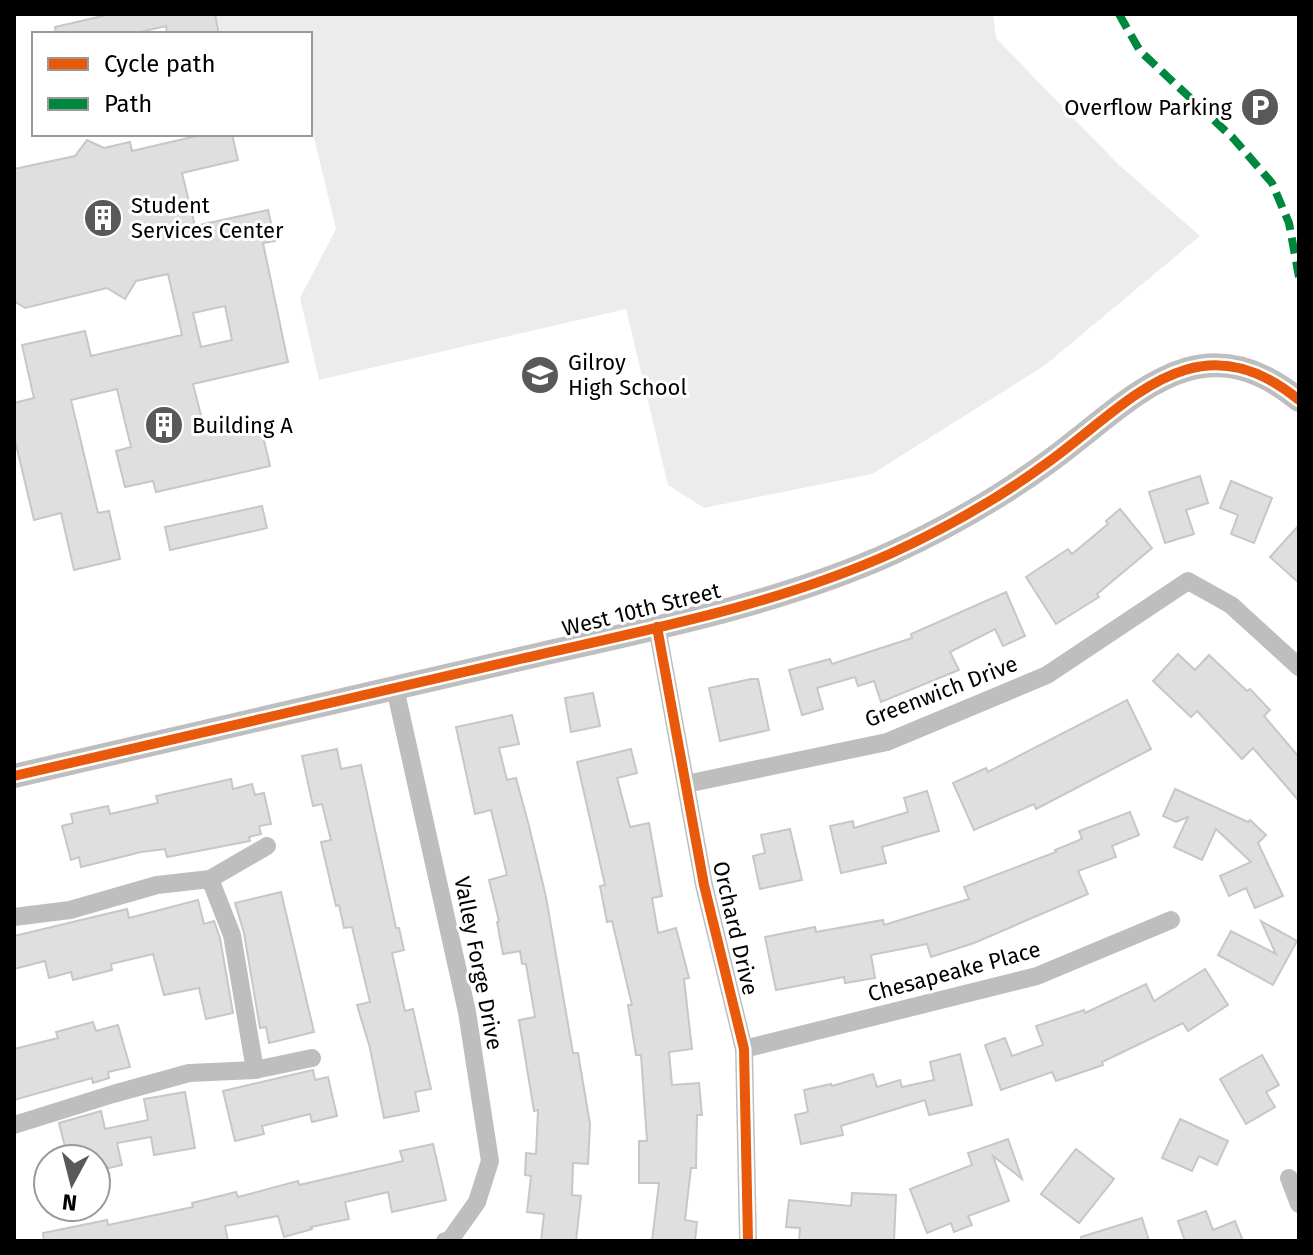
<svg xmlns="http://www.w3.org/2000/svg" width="1313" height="1255" viewBox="0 0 1313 1255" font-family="'Fira Sans',sans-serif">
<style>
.green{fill:#ececec}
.building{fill:#dfdfdf;stroke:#c7c7c7;stroke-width:2;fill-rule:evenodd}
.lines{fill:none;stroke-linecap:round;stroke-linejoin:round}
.minor{stroke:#bebebe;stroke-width:18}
.tertiary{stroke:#bebebe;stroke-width:24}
.quiet{stroke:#00873e;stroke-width:8;stroke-dasharray:16 8;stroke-linecap:butt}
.cycleway-casing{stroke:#fff;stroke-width:15}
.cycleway{stroke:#e8590c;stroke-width:10}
.labels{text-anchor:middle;stroke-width:6;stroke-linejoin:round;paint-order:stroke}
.poi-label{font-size:22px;fill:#000;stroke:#fff;text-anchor:start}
.street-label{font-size:22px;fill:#000;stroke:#fff}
</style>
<rect width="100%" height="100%" fill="#fff"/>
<!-- green -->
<path class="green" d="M216 14H993L996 38 1117 163 1200 236 1044 366 872 474 704 508 668 485 626 309 319 380 300 298 336 229 310 121V34H221Z"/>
<!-- building -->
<g class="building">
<path d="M111 14H215L219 34H167L166 26 132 34H56L55 27Z"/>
<path d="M205 134H232L238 160 182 173 195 226 268 210 275 241 263 243 288 362 193 384 205 431 259 419 270 466 156 492 153 481 125 487 116 451 131 447 117 389 71 400 98 513 109 511 120 559 74 570 61 513 34 520 14 436V403L34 398 22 345 85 331 91 356 182 335 168 274 136 281 125 299 107 288 25 308 14 301V169L75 156 87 140 104 148 130 142 132 151ZM225 306 232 340 201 347 193 313Z"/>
<path d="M1200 476 1208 503 1186 510 1194 534 1165 543 1149 492Z"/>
<path d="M1231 481 1272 498 1254 543 1231 534 1238 515 1220 508Z"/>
<path d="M262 506 267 528 170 550 165 527Z"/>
<path d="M1120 509 1152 548 1097 594 1099 597 1056 624 1026 577 1068 549 1072 554 1108 524 1106 521Z"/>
<path d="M1299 525V583L1270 557Z"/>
<path d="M1006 592 1025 636 1003 646 995 629 950 652 959 670 881 702 874 681 858 686 855 677 817 688 823 709 802 715 789 670 830 659 832 664 912 638 911 634Z"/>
<path d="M1178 654 1195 670 1209 655 1247 691 1250 689 1270 710 1264 716 1299 757V801L1253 748 1242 759 1197 711 1191 717 1153 681Z"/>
<path d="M751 679H758L769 730 720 741 709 688Z"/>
<path d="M593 693 600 726 571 732 565 698Z"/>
<path d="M1127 700 1151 749 1036 809 1034 804 974 830 953 783 986 768 988 772Z"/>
<path d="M512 715 519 744 499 748 507 780 516 778 529 826 546 897 573 1053H578L590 1124 588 1164 573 1163 572 1195 581 1196 576 1241H541L544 1214 527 1212 531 1176 525 1175 526 1153 536 1154 538 1110 534 1111 519 1020 535 1017 526 964H522L520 951 503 954 497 922 499 921 489 880 507 875 491 810 475 814 456 727Z"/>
<path d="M337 749 341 769 361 765 396 928H399L404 950 392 953 405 1011 413 1009 431 1089 415 1092 419 1111 384 1118 370 1048 357 1005 370 1002 352 927 344 928 339 905 336 906 321 842 331 840 322 804 313 806 302 756Z"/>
<path d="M631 749 637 773 617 778 630 827 649 823 662 896 652 898 658 933 676 928 689 978 684 979 692 1049 669 1052 672 1085 699 1083 702 1115H697L696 1168H691L685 1220 697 1222 695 1241H652L659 1183H639V1141H647L641 1055H636L628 1005H632L612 921 607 922 600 886 605 885 577 762Z"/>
<path d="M231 779 233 789 252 784 255 795 264 793 271 824 259 826 261 834 249 837 250 841 167 857 165 849 141 852 81 867 79 857 71 860 62 826 73 823 71 814 108 806 110 814 158 803 156 796Z"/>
<path d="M1175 789 1248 822 1250 820 1266 835 1258 843 1283 896 1255 908 1246 888 1229 896 1220 876 1251 862 1216 829 1202 860 1174 847 1188 817 1176 822 1163 816Z"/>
<path d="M927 791 939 831 882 847 886 863 841 873 830 826 853 821 854 828 908 812 904 798Z"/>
<path d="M1130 812 1139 835 1112 846 1116 857 1078 871 1088 894 974 943 931 957 927 944 871 955 875 978 845 983 844 977 776 990 765 937 815 927 816 932 883 920 884 925 969 899 964 887 1056 852 1055 850 1082 839 1079 831Z"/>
<path d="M790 829 802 880 760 889 753 856 765 853 761 835Z"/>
<path d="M281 892 314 1032 269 1043 266 1027 260 1028 244 933 235 903Z"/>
<path d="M198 900 204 924 214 921 220 938 233 1013 206 1019 199 988 164 995 153 954 111 964 112 970 73 980 71 972 49 978 45 961 14 969V936L127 909 129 918Z"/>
<path d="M1261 921 1297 941 1273 985 1218 955 1231 931 1276 954Z"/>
<path d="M1205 969 1228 1005 1188 1031 1183 1023 1102 1062 1103 1065 1056 1081 1052 1072 1001 1090 985 1045 1005 1038 1012 1056 1043 1045 1036 1026 1084 1010 1085 1013 1146 984 1154 1001Z"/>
<path d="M93 1022 96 1031 118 1025 130 1067 108 1072 109 1078 93 1083 92 1078 14 1100V1049L58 1038 56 1032Z"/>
<path d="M960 1054 972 1105 929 1115 925 1100 841 1126 843 1135 801 1144 795 1115 808 1112 804 1090 831 1084 832 1086 873 1074 877 1087 900 1080 902 1087 934 1080 930 1062Z"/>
<path d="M1262 1055 1279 1085 1266 1092 1275 1107 1246 1124 1220 1079Z"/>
<path d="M313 1070 315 1080 328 1077 337 1116 312 1122 310 1114 262 1126 264 1134 235 1141 223 1091Z"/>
<path d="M185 1092 195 1148 154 1155 151 1137 117 1143 122 1165 96 1171V1159H68L59 1123 101 1111 105 1129 148 1120 144 1099Z"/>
<path d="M1180 1119 1228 1141 1217 1165 1199 1156 1192 1171 1162 1158Z"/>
<path d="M1008 1139 1022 1179 993 1156 1009 1201 968 1216 972 1225 954 1232 951 1223 927 1233 910 1189 972 1165 968 1153Z"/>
<path d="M433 1144 446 1200 392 1212 388 1192 345 1202 349 1219 311 1227 312 1229 284 1237 278 1216 225 1226 228 1241H44L43 1233 107 1220 108 1225 193 1207 192 1203 236 1192 238 1197 298 1181 299 1185 403 1161 400 1151Z"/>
<path d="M1076 1149 1114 1179 1079 1223 1041 1194Z"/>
<path d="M852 1193 896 1195 894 1241H799L800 1228 786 1227 789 1200 851 1206Z"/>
<path d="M1206 1211 1213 1230 1235 1221 1243 1241H1185L1178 1221Z"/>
<path d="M1142 1218 1149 1241H1082L1081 1237Z"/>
</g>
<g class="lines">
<!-- minor -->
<g class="minor">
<path d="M657 627 704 885 744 1049 748 1241"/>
<path d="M395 688 467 1012 490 1161 477 1202 450 1240 445 1241"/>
<path d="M686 784 887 742 1047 675 1188 581 1231 605 1299 667"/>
<path d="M210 879 232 935 255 1070"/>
<path d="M14 917 70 910 157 885 210 879 267 846"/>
<path d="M744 1049 1037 976 1171 920"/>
<path d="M14 1125 113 1094 189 1073 255 1070 312 1058"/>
<path d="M1289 1178 1299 1204"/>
</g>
<!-- tertiary -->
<path class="tertiary" d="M14 776C183 737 351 698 520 659 645 630 774 606 892 553 946 528 999 498 1047 463 1128 405 1196 315 1299 400"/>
<!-- quiet -->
<path class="quiet" d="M1119 14 1140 51 1233 138 1272 183 1289 223 1299 277"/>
<!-- cycleway casing -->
<g class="cycleway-casing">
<g id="cycleway">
<path d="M657 627 704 885 744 1049 748 1241"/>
<path d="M14 776C183 737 351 698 520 659 645 630 774 606 892 553 946 528 999 498 1047 463 1128 405 1196 315 1299 400"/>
</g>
</g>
<!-- cycleway -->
<use href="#cycleway" class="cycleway"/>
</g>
<!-- icons -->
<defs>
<g id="parking-disc" transform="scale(2)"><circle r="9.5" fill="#595959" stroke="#fff"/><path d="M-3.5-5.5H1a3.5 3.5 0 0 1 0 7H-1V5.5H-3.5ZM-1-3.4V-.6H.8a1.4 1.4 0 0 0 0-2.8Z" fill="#fff"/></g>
<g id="building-disc" transform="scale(2)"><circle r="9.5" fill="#595959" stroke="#fff"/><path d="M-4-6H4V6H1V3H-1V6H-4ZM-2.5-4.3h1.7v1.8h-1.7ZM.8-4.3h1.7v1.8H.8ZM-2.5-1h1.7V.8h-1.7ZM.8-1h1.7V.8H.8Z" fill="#fff"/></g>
<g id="school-disc" transform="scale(2)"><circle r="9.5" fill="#595959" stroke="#fff"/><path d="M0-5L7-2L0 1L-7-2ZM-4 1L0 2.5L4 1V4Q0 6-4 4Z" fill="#fff"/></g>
</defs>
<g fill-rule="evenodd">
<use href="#parking-disc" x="1260" y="107"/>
<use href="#building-disc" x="103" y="218"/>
<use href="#school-disc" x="540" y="375"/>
<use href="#building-disc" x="164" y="425"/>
</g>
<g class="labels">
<!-- poi labels -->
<g class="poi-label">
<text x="1232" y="115" text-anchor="end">Overflow Parking</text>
<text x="131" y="213">Student<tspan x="131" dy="25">Services Center</tspan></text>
<text x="568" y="370">Gilroy<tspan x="568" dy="25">High School</tspan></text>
<text x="192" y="433">Building A</text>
</g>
<!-- street labels -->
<g class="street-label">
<text transform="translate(641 609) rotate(-14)" y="8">West 10th Street</text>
<text transform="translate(941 691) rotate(-21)" y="8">Greenwich Drive</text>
<text transform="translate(736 928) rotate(77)" y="8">Orchard Drive</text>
<text transform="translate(479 963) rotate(79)" y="8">Valley Forge Drive</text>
<text transform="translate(954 971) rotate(-15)" y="8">Chesapeake Place</text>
</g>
</g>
<!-- border -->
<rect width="1313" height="1255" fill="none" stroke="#000000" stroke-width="32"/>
<!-- legend -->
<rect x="32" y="32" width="280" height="104" fill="#ffffff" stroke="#999999" stroke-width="2"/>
<rect x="48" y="58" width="40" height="12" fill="#e8590c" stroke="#999999" stroke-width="2"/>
<text x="104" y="72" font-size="24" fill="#000000">Cycle path</text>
<rect x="48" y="98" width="40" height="12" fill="#00873e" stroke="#999999" stroke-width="2"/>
<text x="104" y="112" font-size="24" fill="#000000">Path</text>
<!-- north arrow -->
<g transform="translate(72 1183) rotate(187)"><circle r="38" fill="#ffffff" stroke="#999999" stroke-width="2"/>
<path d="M0-6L14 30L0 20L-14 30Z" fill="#595959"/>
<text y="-12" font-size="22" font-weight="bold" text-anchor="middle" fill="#000000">N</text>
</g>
</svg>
